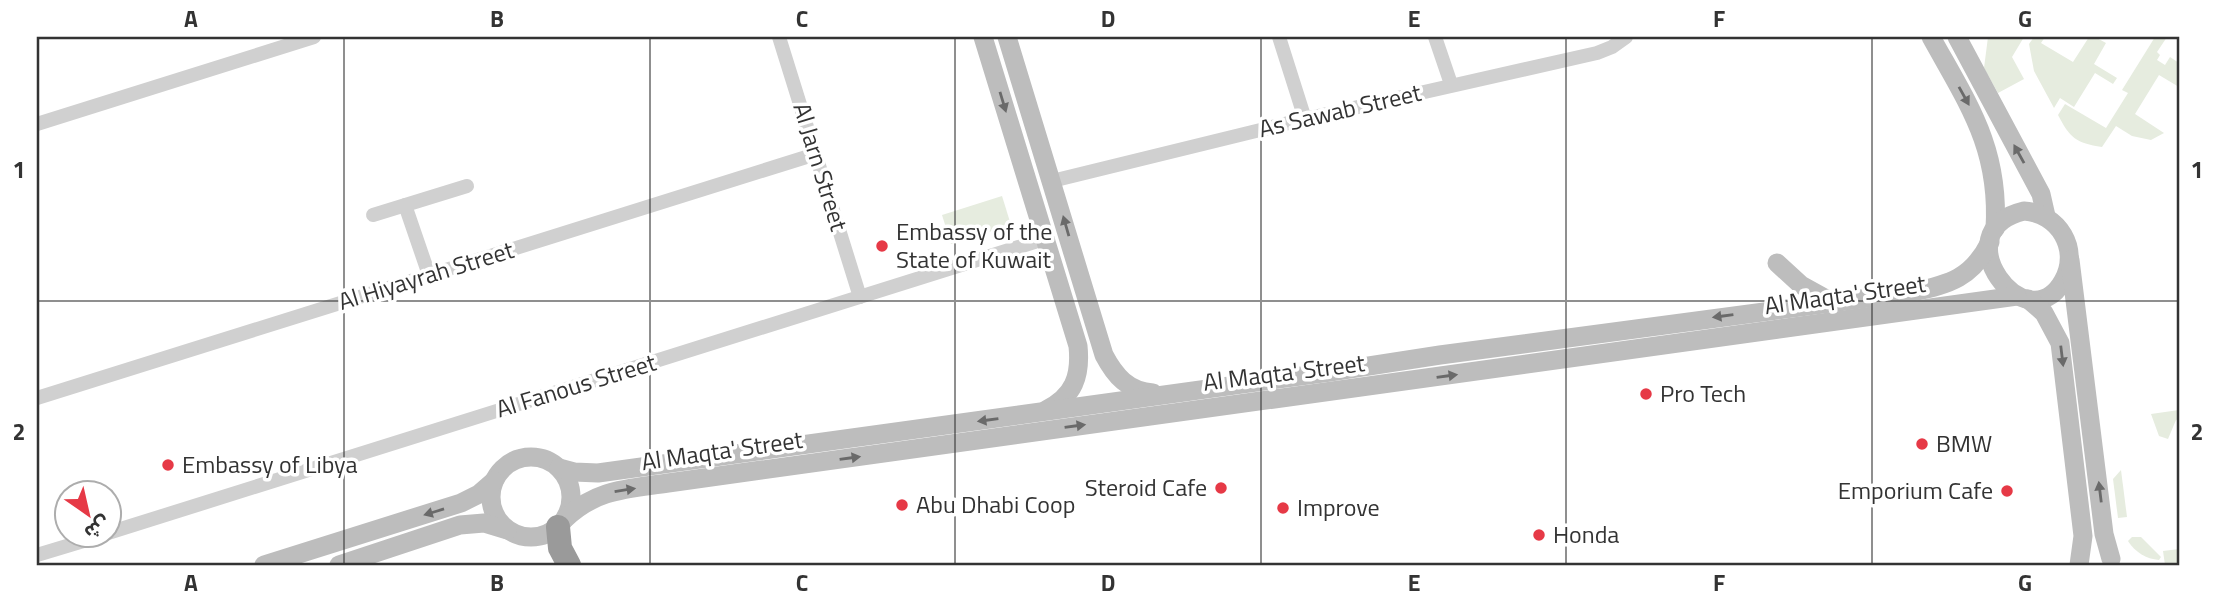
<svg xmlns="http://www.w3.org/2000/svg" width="2216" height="602" viewBox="0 0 2216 602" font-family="'Titillium Web','Noto Sans Arabic',sans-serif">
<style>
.green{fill:#e6ecdf}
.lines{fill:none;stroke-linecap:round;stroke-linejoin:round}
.street{stroke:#d0d0d0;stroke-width:14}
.secondary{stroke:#bdbdbd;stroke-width:19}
.highway{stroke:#9a9a9a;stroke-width:24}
.oneway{fill:#6a6a6a}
.grid{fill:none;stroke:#333;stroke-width:2;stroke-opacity:0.55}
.poi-dot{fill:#e63946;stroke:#fff;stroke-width:2.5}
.labels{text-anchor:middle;stroke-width:7;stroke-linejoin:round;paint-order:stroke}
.street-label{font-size:24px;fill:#333;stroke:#fff}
.poi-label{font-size:24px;fill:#333;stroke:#fff;text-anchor:start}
.neatline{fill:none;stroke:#333;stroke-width:2.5}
.grid-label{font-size:23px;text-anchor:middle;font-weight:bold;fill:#333}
</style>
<rect width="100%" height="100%" fill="#fff"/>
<!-- green -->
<g class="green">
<path d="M1988 37H2024L2012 57 2024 79 1998 93 1984 68Z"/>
<path d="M2034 37H2045L2041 43 2073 62 2089 37H2095L2106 43 2094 64 2117 78 2113 84 2095 73 2074 107 2060 98 2054 108 2034 71 2029 44Z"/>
<path d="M2155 37H2167L2157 52 2160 55 2157 60 2165 65 2170 57 2179 63V87L2159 75 2135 114 2164 133 2151 140 2132 136 2116 126 2102 147C2076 143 2070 138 2058 115L2065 104 2106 128 2128 93 2122 90Z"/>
<path d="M1002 196 1011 225 951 244 942 215Z"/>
<path d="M2179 410V419L2176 420 2168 439 2159 436 2151 414Z"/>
<path d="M2121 470 2127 517 2118 518 2113 479Z"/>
<path d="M2132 537H2141L2161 557 2159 560C2146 559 2135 552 2128 541Z"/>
<path d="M2179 549V565H2165L2163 551Z"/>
</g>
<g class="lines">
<!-- street -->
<g class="street">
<path d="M779 37 860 297"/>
<path d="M1279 37 1305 119"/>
<path d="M1435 37 1451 84"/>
<path d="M37 124 314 37"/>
<path d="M1052 181 1305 119 1597 53 1612 47 1626 37"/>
<path d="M405 205 429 275"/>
<path d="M373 215 467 186"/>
<path d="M37 398 816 154"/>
<path d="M108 533 1044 239"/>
<path d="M37 555 100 536"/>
</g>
<!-- secondary -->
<g class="secondary">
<path d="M983 37 1078 346C1081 376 1074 396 1046 410"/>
<path d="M1007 37 1104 355C1115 376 1128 391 1153 393"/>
<path d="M1931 37C1968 104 2000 148 1995 229"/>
<path d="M1957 37 2041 194 2046 216"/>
<path d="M2024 211C2058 213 2081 249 2063 281 2027 345 1940 231 2024 211Z"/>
<path d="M2070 260 2104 534 2111 559"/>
<path d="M1777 263 1801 285 1830 301"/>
<path d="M2028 299 2044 313 2060 343 2083 536 2079 565"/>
<circle cx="531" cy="497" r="40"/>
<path d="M559 468 574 472 598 473 1330 372 1440 355 1913 292C1950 284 1972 278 1990 242"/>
<path d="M565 519C596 489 628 489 668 483L2017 296"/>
<path d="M264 565 461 503 479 494 494 481"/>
<path d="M339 565 460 525 484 523 507 530"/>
</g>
<!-- highway -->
<path class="highway" d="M558 527 560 548 569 565"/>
</g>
<!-- one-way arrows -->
<defs><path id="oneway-solid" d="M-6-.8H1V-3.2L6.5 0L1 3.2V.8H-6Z" transform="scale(1.75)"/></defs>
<g class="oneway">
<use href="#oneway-solid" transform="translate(1964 96) rotate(61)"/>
<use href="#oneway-solid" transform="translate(1003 102) rotate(73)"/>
<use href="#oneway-solid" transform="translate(2019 154) rotate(-119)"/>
<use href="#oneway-solid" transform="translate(1066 226) rotate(-106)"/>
<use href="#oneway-solid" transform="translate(1723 316) rotate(172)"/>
<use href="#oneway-solid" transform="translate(2062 356) rotate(83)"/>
<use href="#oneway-solid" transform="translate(1447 376) rotate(-8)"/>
<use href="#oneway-solid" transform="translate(988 420) rotate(172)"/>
<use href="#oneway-solid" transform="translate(1075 426) rotate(-8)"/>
<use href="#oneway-solid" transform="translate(850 458) rotate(-8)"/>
<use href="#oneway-solid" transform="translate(625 490) rotate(-9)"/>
<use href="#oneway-solid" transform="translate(2100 492) rotate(-97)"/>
<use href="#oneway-solid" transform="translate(434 512) rotate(163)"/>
</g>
<!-- grid -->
<path class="grid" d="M344 37V565M650 37V565M955 37V565M1261 37V565M1566 37V565M1872 37V565M37 301H2179"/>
<!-- markers -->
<g class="poi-dot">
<circle cx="882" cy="246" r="7"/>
<circle cx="1646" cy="394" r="7"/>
<circle cx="1922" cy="444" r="7"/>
<circle cx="168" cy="465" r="7"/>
<circle cx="1221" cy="488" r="7"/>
<circle cx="2007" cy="491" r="7"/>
<circle cx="902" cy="505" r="7"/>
<circle cx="1283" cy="508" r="7"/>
<circle cx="1539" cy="535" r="7"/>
</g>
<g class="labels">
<!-- street labels -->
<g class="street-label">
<text transform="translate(1340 111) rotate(-13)" y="8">As Sawab Street</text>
<text transform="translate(820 167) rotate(73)" y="8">Al Jarn Street</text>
<text transform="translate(426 276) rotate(-17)" y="8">Al Hiyayrah Street</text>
<text transform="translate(1845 295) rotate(-8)" y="8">Al Maqta' Street</text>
<text transform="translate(1284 373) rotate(-7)" y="8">Al Maqta' Street</text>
<text transform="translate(576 386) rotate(-17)" y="8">Al Fanous Street</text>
<text transform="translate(722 451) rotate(-8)" y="8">Al Maqta' Street</text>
</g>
<!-- poi labels -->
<g class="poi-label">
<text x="896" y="240">Embassy of the<tspan x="896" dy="28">State of Kuwait</tspan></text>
<text x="1660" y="402">Pro Tech</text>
<text x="1936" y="452">BMW</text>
<text x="182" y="473">Embassy of Libya</text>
<text x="1207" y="496" text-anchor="end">Steroid Cafe</text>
<text x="1993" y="499" text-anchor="end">Emporium Cafe</text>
<text x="916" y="513">Abu Dhabi Coop</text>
<text x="1297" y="516">Improve</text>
<text x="1553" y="543">Honda</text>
</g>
</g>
<!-- border -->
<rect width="2216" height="602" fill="none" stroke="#ffffff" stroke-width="77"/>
<!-- north arrow -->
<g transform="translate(88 514) rotate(146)"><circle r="33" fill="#ffffff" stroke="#adadad" stroke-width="2"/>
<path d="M0-5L12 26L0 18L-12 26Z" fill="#e63946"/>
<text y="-10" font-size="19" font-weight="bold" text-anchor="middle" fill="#333333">ش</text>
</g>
<rect x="38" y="38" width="2140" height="526" class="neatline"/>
<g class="grid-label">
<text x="191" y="27">A</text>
<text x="497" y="27">B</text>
<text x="802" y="27">C</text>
<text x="1108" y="27">D</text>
<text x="1414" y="27">E</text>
<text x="1719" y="27">F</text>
<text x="2025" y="27">G</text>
<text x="19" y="178">1</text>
<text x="2197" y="178">1</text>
<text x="19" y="440">2</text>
<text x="2197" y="440">2</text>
<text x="191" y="591">A</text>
<text x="497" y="591">B</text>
<text x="802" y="591">C</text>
<text x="1108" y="591">D</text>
<text x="1414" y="591">E</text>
<text x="1719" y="591">F</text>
<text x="2025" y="591">G</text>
</g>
</svg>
